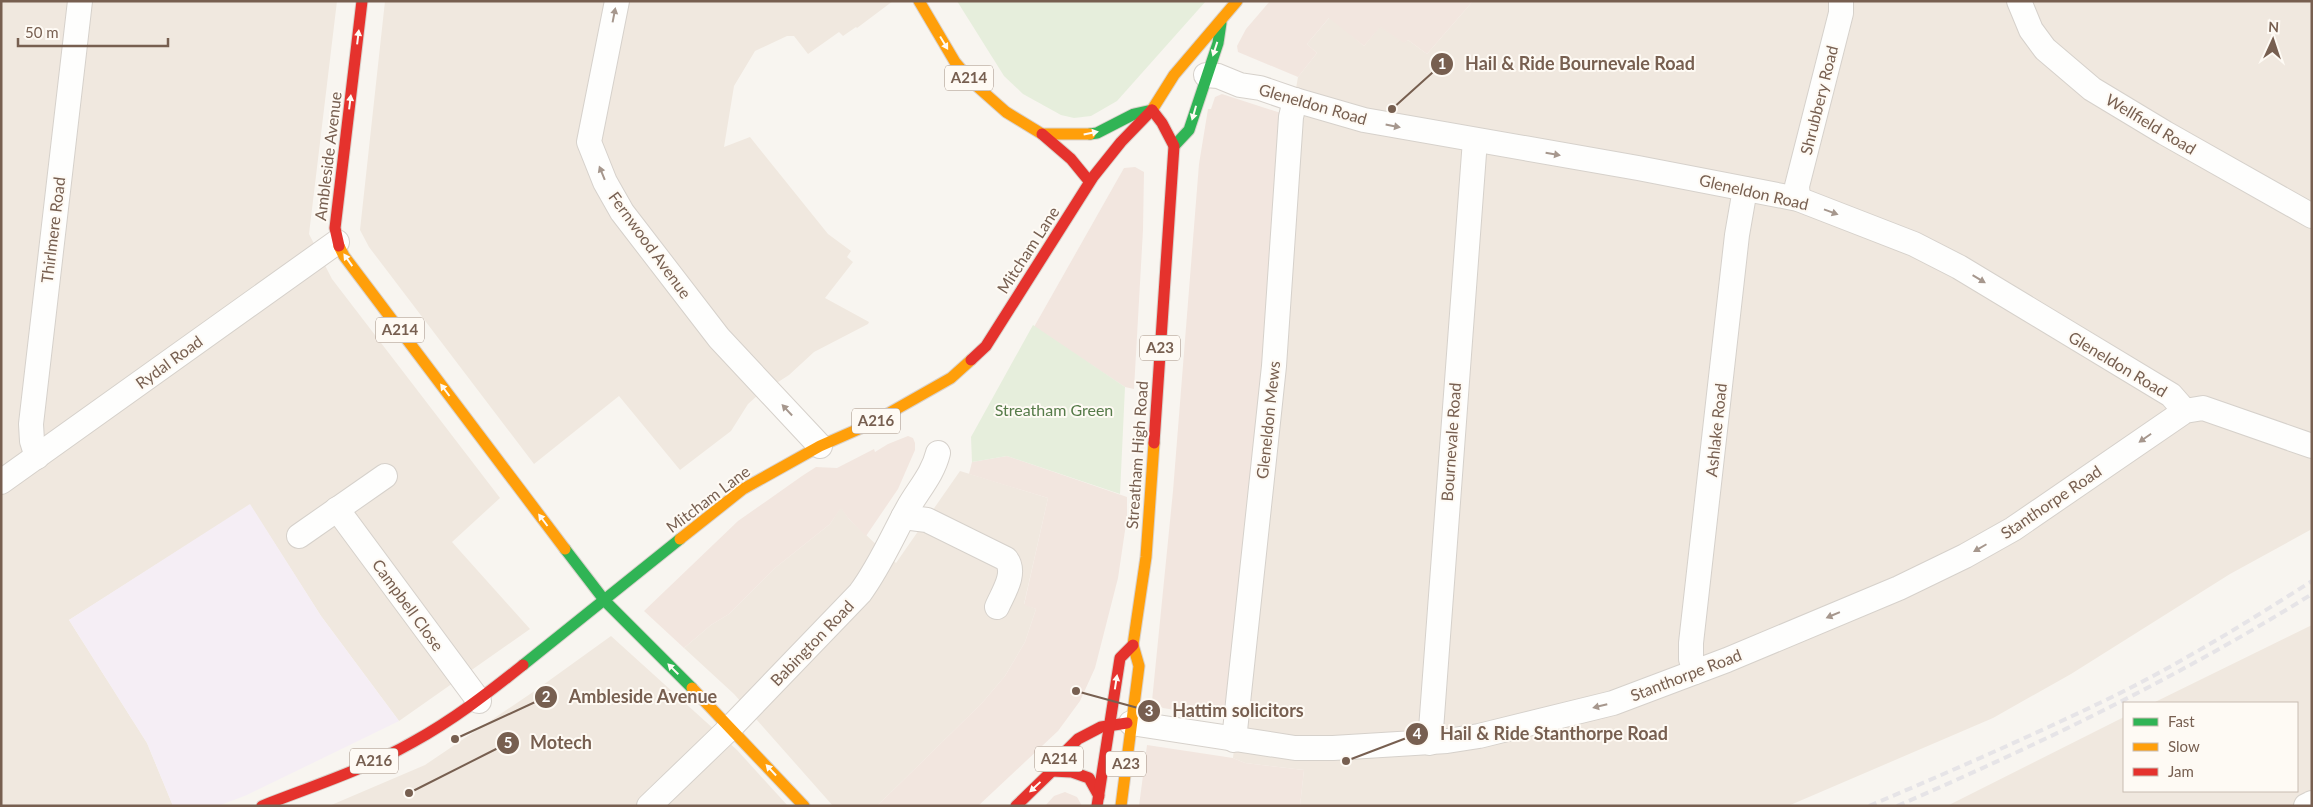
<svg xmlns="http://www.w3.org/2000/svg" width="2313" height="807" viewBox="0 0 2313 807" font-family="Lato,sans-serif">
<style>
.residential{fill:#f0e8df}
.commercial{fill:#f2e6df}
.education{fill:#f5eef5}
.green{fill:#e6eedc}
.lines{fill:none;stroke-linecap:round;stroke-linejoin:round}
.street-casing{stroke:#d6d1cb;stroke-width:26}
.fast-casing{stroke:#d9d2cc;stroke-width:13}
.slow-casing{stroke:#d9d2cc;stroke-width:13}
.jam-casing{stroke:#d9d2cc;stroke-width:13}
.street{stroke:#fefefd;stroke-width:24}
.fast{stroke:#30b455;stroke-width:11}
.slow{stroke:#ff9f0a;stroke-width:11}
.jam{stroke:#e5322d;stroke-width:11}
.rail{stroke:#e6e4e7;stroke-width:4;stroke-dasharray:8 5;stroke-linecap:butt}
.oneway{fill:#a6978d}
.oneway2{fill:#fefaf4}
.labels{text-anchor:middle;stroke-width:4;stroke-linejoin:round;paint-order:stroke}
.shield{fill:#fefaf4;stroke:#a08e81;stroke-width:1}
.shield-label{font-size:15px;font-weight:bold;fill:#775f50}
.street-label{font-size:16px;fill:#775f50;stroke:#fefaf4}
.park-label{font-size:16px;fill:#567b49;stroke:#fefaf4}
.leader{fill:none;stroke:#775f50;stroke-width:2}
.callout-dot{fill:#775f50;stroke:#fefaf4;stroke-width:2}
.mark-label{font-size:15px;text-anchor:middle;font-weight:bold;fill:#fff}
.callout-label{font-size:18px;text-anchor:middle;font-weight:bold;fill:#775f50;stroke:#fefaf4;stroke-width:4;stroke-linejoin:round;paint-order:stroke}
</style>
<rect width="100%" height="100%" fill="#f8f5f0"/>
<!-- residential -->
<g class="residential">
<path d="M1 1H337L309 234 332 279 500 498 452 542 530 629 399 721 321 616 250 505 69 620 147 743 173 806H1Z"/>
<path d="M385 1H893L857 28 856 27 843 36 839 32 808 54 794 36H787L755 51 734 86 724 147 750 137 828 234 851 251 847 257 853 262 825 298 869 322 868 324 814 352 789 375 758 395 748 404 731 431 680 470 619 396 534 464 369 247 360 230Z"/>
<path d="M1473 1H2312V529L2230 574 2071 674 1993 718 1788 806H1300L1304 770 1245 763 1233 758 1274 366 1291 117 1298 77 1317 53 1307 44 1330 17 1364 46 1380 26 1404 42 1408 40 1427 54Z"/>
<path d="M960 471 1048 498 1024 604 1036 609 1025 642 1005 676 982 703 877 806H833L734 694 684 648 711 625 729 614 775 568 830 524 841 507 849 519 896 563Z"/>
<path d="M2312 625V806H1947L2124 717V791H2297V703H2153Z"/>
<path d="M611 636 737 750 788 806H329L425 765 536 690Z"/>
</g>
<!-- commercial -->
<g class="commercial">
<path d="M1270 1H1473L1427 54 1408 40 1404 43 1380 27 1364 46 1329 18 1307 44 1317 53 1298 77 1238 52 1237 46 1246 29Z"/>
<path d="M1222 94 1284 114 1236 720 1163 708 1152 701 1173 491 1199 164 1208 109H1211L1215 97Z"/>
<path d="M1135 167 1144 172 1143 230 1134 389 1125 387 1034 327 1124 168Z"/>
<path d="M908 436 913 438 915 443V450L898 489 866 536 848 518 841 508 830 524 775 568 729 614 711 625 684 648 644 611 738 521 802 476 816 467 837 468 874 449 875 452 888 444Z"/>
<path d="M1007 456 1127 497V517L1118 578 1095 668 1080 701 1058 731 978 806H877L982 703 1005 676 1025 642 1036 609 1024 605 1048 498 969 474 972 462Z"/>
<path d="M1147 745 1233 758 1245 763 1304 770 1300 806H1139Z"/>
<path d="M1065 792 1077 797 1082 806H1045L1054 796Z"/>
</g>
<!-- education -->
<path class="education" d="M250 504 321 616 399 721 247 795 218 806H173L147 743 69 620Z"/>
<!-- green -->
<g class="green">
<path d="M957 1H1206L1117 101 1091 116 1074 118 1061 115 1023 94 1004 76Z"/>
<path d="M1033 325 1125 387 1120 494 1007 456 972 462 971 437Z"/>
</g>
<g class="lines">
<!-- street casing -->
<g class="street-casing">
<g id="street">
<path d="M617 1 589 142 605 182 622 212 719 338 820 446"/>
<path d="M2019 1 2031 30 2045 49 2092 89 2165 133 2312 216"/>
<path d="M1206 75 1218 76 1240 85 1260 88 1295 100 1364 120 1638 168 1798 199 1914 244 1959 267 2171 395 2185 411"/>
<path d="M1798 199 1797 186 1841 13V1"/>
<path d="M37 457 32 441 31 424 80 1"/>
<path d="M1 482 337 242"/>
<path d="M337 509 479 701"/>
<path d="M903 517 927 520 1006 559C1017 573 1003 593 997 607"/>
<path d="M299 536 385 476"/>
<path d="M1695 672 1691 659V643L1737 235 1745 189"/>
<path d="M1131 723 1295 748H1333L1447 741 1479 736 1613 703 1727 660 1899 588 1965 556 2013 529 2185 411 2203 408 2312 446"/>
<path d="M1234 740 1274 366 1291 117 1295 100"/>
<path d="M1430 743 1475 140"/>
<path d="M649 806 731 727 860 593C880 566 892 537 908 508 918 490 933 474 938 453"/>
<path d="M2306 806 2312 803"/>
</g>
</g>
<!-- fast casing -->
<g class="fast-casing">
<g id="fast">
<path d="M1090 134 1097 133 1134 114 1152 110"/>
<path d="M1174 146 1189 130 1218 43 1221 23"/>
<path d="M565 549 605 601 692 688"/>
<path d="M523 665 680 539"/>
</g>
</g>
<!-- slow casing -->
<g class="slow-casing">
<g id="slow">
<path d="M919 1 955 62 971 81 1006 112 1042 134H1090"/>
<path d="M1152 110 1174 75 1237 1"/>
<path d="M339 246 344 256 565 549"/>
<path d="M680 539 743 489 820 446 870 424 951 378 971 360"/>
<path d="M692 688 804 806"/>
<path d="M1121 806 1139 666 1133 645 1146 557 1154 443"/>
</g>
</g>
<!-- jam casing -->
<g class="jam-casing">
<g id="jam">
<path d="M1152 110 1162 123 1174 146 1154 443"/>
<path d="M1042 134 1071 159 1089 181"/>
<path d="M339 246 335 228 362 1"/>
<path d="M971 360 986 346 1093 177 1121 142 1152 110"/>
<path d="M1052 771 1072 772 1089 778 1099 796"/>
<path d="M262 806C313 786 366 769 413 742 453 720 488 693 523 665"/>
<path d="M1016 806 1052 771 1062 755 1078 739 1101 727 1127 723"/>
<path d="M1097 806 1120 658 1133 645"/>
</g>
</g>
<!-- street -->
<use href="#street" class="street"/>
<!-- fast -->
<use href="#fast" class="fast"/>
<!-- slow -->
<use href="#slow" class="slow"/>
<!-- jam -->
<use href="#jam" class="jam"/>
<!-- rail -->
<g class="rail">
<path d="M1869 806C1949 772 2029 737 2108 699 2178 665 2246 623 2312 581"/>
<path d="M1897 806C2040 744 2179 677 2312 594"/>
</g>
</g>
<!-- one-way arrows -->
<defs><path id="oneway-solid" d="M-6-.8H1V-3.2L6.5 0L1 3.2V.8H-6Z" transform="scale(1.25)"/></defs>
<g class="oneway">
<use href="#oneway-solid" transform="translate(614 15) rotate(-79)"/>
<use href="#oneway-solid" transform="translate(1393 126) rotate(11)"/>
<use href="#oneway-solid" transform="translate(1553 154) rotate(10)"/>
<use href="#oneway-solid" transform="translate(602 173) rotate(-112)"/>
<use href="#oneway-solid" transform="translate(1831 212) rotate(20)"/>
<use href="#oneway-solid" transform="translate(1979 279) rotate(31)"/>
<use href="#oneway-solid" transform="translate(787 410) rotate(-133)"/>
<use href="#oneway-solid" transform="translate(2145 438) rotate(145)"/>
<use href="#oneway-solid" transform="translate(1980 548) rotate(150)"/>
<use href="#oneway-solid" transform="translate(1833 615) rotate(157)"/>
<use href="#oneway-solid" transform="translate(1600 706) rotate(166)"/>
</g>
<g class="oneway2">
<use href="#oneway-solid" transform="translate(358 37) rotate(-83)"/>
<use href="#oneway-solid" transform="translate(944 43) rotate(59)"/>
<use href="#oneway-solid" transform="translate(1215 49) rotate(108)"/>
<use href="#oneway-solid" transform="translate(350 102) rotate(-83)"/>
<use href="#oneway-solid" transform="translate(1194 113) rotate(106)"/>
<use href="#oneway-solid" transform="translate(1091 133) rotate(-11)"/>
<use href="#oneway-solid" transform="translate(348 260) rotate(-125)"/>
<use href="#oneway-solid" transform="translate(445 390) rotate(-127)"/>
<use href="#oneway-solid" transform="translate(543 520) rotate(-127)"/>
<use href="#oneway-solid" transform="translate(673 669) rotate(-135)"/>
<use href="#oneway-solid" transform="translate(1116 682) rotate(-81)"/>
<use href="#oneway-solid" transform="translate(771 770) rotate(-133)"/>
<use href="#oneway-solid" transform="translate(1035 787) rotate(137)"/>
</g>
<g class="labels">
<!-- shield labels -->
<g class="shield">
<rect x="945" y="65.5" width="48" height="25" rx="4"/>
<rect x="376" y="317.5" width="48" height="25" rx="4"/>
<rect x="1140" y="335.5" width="40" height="25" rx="4"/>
<rect x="852" y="408.5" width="48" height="25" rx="4"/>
<rect x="1035" y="746.5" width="48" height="25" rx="4"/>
<rect x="350" y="748.5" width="48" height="25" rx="4"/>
<rect x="1106" y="751.5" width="40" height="25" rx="4"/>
</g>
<g class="shield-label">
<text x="969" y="83">A214</text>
<text x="400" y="335">A214</text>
<text x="1160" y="353">A23</text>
<text x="876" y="426">A216</text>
<text x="1059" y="764">A214</text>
<text x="374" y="766">A216</text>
<text x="1126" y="769">A23</text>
</g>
<!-- street labels -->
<g class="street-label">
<text transform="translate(1819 100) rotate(-76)" y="6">Shrubbery Road</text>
<text transform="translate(1313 104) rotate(16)" y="6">Gleneldon Road</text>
<text transform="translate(2151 124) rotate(31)" y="6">Wellfield Road</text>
<text transform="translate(328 156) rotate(-83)" y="6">Ambleside Avenue</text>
<text transform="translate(1754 192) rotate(13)" y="6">Gleneldon Road</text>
<text transform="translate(53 230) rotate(-83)" y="6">Thirlmere Road</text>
<text transform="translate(650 245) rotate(54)" y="6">Fernwood Avenue</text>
<text transform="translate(1028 250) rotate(-57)" y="6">Mitcham Lane</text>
<text transform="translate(169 362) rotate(-36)" y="6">Rydal Road</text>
<text transform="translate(2118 364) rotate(31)" y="6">Gleneldon Road</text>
<text transform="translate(1268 420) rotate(-84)" y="6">Gleneldon Mews</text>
<text transform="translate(1716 430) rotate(-84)" y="6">Ashlake Road</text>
<text transform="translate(1451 442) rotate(-86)" y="6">Bournevale Road</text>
<text transform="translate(1137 455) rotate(-86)" y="6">Streatham High Road</text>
<text transform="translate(708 499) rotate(-37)" y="6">Mitcham Lane</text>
<text transform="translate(2051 502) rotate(-34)" y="6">Stanthorpe Road</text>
<text transform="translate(408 605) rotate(54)" y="6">Campbell Close</text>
<text transform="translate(812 643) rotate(-46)" y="6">Babington Road</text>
<text transform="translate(1686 675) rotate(-21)" y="6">Stanthorpe Road</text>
</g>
<!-- park labels -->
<g class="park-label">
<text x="1054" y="416">Streatham Green</text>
</g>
</g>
<!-- callouts -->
<path class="leader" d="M1392 109L1442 64M455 739L546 697M1076 691L1149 711M1346 761L1417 734M409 793L508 743"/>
<g class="callout-dot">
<circle cx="1392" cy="109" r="5"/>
<circle cx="455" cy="739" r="5"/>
<circle cx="1076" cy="691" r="5"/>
<circle cx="1346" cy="761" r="5"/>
<circle cx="409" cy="793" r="5"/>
<circle cx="1442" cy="64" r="12"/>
<circle cx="546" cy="697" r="12"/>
<circle cx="1149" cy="711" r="12"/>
<circle cx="1417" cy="734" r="12"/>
<circle cx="508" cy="743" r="12"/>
</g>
<g class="mark-label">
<text x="1442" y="69">1</text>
<text x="546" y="702">2</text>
<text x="1149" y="716">3</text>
<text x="1417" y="739">4</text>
<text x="508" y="748">5</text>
</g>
<g class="callout-label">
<text x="1580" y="70">Hail &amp; Ride Bournevale Road</text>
<text x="643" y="703">Ambleside Avenue</text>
<text x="1238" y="717">Hattim solicitors</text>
<text x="1554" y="740">Hail &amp; Ride Stanthorpe Road</text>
<text x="561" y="749">Motech</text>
</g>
<!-- border -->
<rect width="2313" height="807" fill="none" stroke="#775f50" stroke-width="5"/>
<!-- legend -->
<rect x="2123" y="702" width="175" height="90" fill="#fefaf4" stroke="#c8bcb2"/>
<rect x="2133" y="718" width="25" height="8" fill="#30b455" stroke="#c8bcb2"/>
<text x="2168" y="727" font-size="15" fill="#775f50">Fast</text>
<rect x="2133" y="743" width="25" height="8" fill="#ff9f0a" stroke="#c8bcb2"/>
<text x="2168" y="752" font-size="15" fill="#775f50">Slow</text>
<rect x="2133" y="768" width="25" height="8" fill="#e5322d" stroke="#c8bcb2"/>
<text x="2168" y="777" font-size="15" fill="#775f50">Jam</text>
<!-- north arrow -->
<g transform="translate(2273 40) rotate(3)" stroke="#fefaf4" stroke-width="4" paint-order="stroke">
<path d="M0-4L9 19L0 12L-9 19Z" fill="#775f50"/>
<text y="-8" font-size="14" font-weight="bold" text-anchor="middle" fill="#775f50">N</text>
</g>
<!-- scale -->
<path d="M18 38v8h150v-8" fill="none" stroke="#775f50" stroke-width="2.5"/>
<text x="25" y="38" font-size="15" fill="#775f50" stroke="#fefaf4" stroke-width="4" paint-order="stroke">50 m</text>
</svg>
